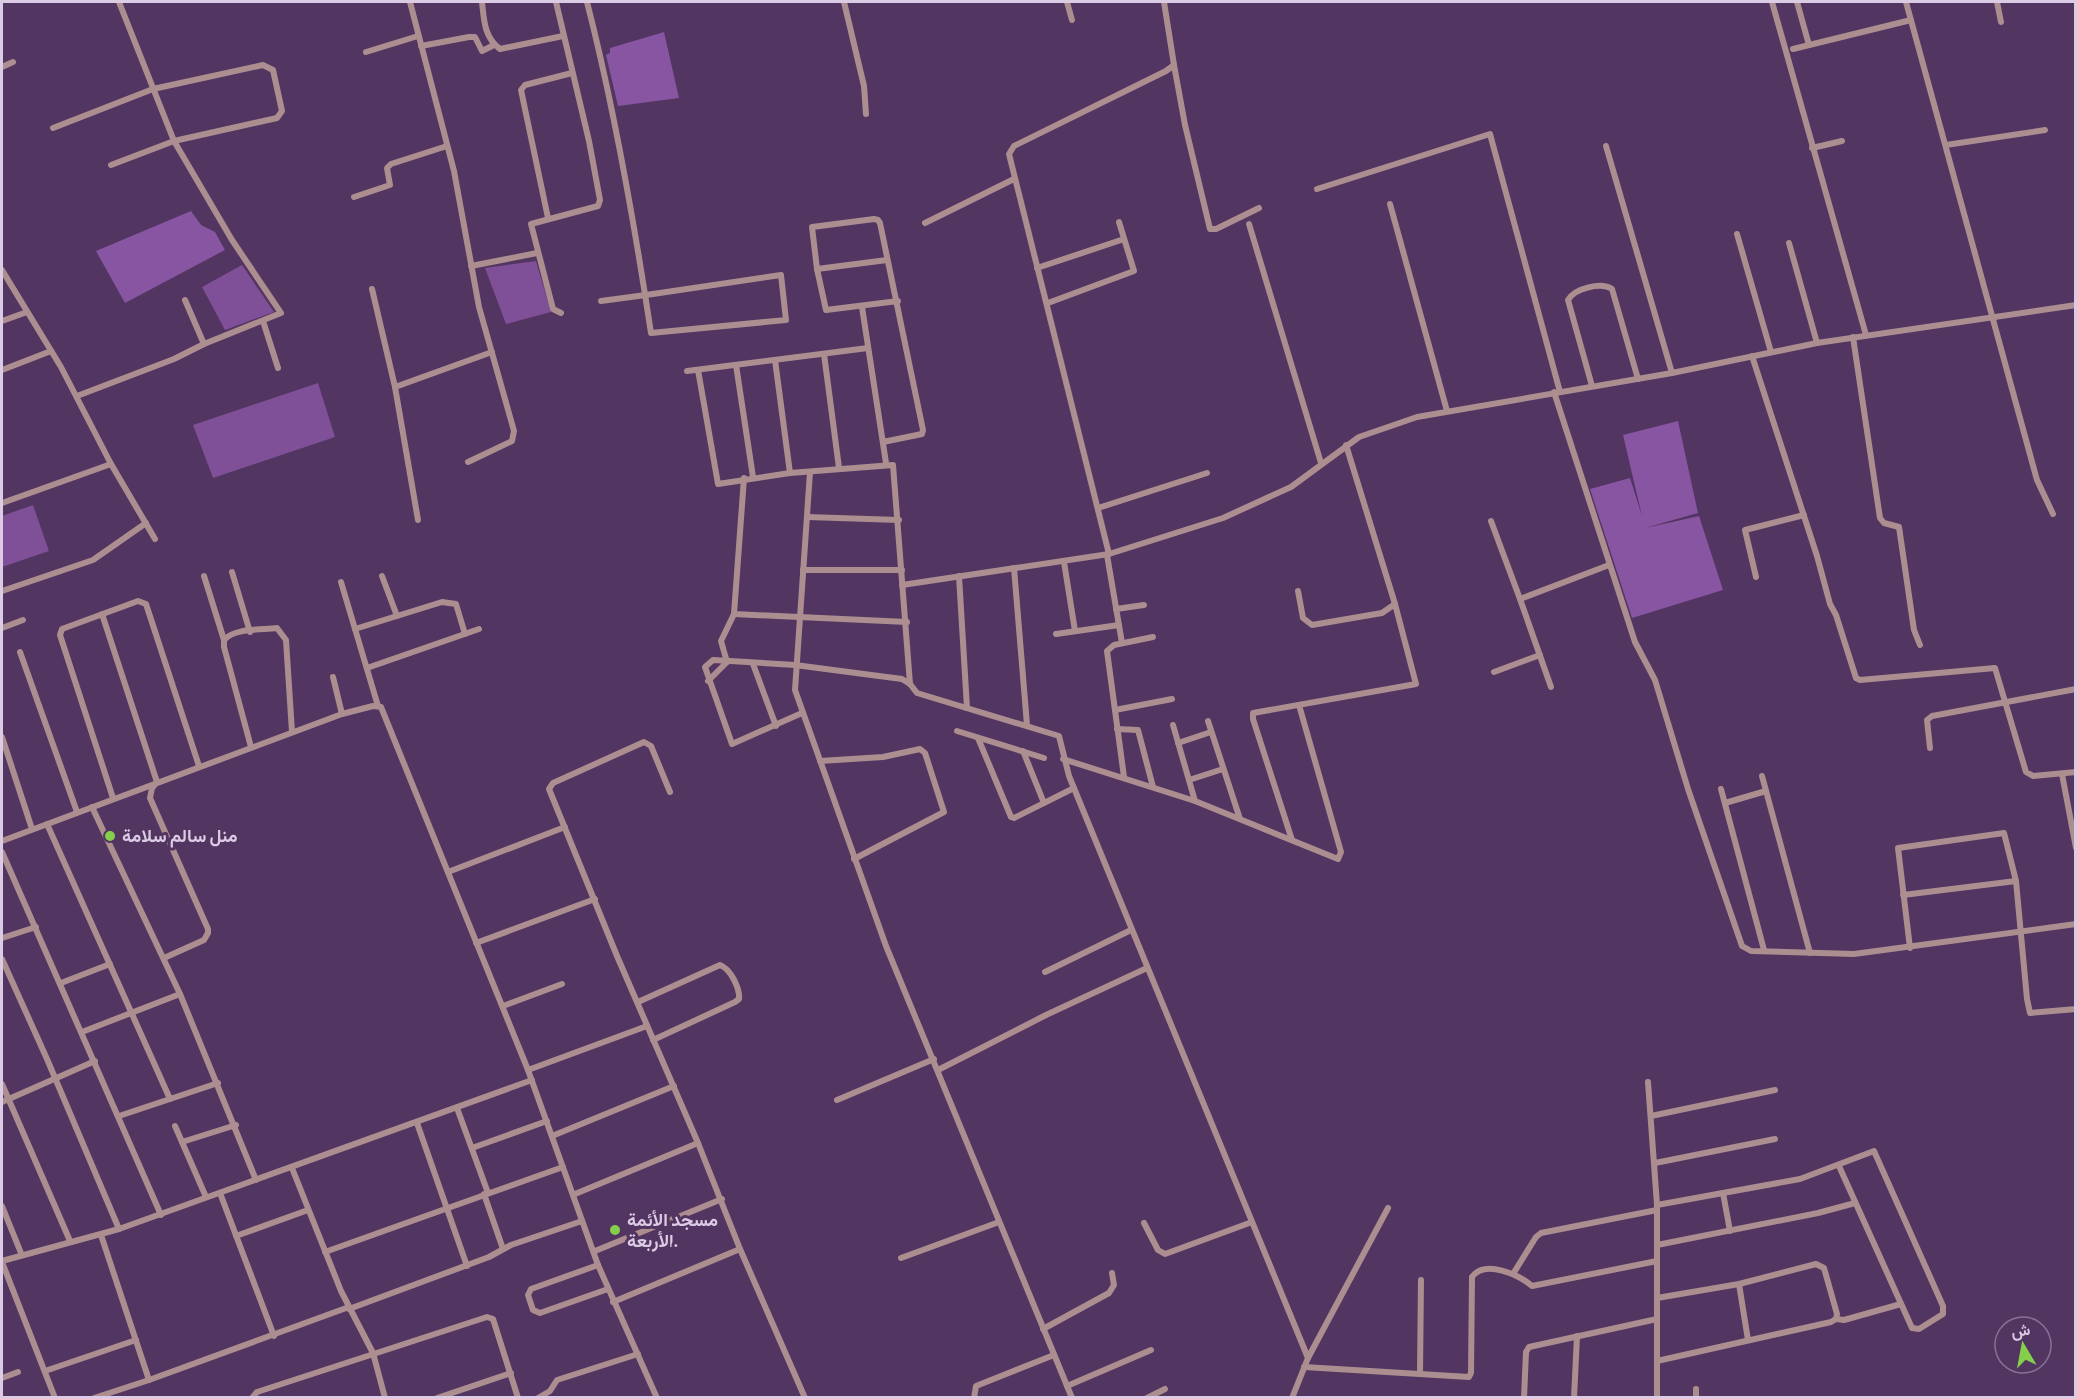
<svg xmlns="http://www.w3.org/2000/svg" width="2077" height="1399" viewBox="0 0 2077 1399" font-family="Bitter,Vazirmatn,serif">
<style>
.green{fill:#7f4f97}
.forest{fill:#8755a1}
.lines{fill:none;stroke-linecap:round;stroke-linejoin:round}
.street{stroke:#ac8e90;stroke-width:6}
.poi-dot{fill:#86cf4b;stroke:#523561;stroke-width:2}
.labels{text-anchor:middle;stroke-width:6;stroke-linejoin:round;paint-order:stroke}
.poi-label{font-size:18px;font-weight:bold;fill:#dccbe5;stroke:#523561;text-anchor:start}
</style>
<rect width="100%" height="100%" fill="#523561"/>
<!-- green -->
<g class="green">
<path d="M536 261 551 312 506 324 485 268Z"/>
<path d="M242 265 274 312 225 330 202 287Z"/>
<path d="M318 383 335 437 213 478 193 425Z"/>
<path d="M33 505 49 551 2 567V516Z"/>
</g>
<!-- forest -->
<g class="forest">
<path d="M664 32 679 98 618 106 606 55 610 53V48Z"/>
<path d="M191 211 201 225 215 232 225 250 125 303 96 251Z"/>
<path d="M1678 421 1698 513 1645 528 1699 516 1723 590 1632 618 1590 489 1630 478 1642 516 1623 435Z"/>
</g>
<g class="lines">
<!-- street -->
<g class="street">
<path d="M119 2 174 141 232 240 281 313 204 344 185 300"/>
<path d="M410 2 454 171 479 307 514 431 512 441 468 462"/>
<path d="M482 2C484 20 484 37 500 49L563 36"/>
<path d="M556 2 589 141 600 200 598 206 531 224 553 309 561 313"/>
<path d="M587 2C615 111 634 221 651 333L786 320 781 275 653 294 601 301"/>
<path d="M844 2 864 86 866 114"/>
<path d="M1067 2 1072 20"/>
<path d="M1772 2 1866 335"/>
<path d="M1797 2 1809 45"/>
<path d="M1906 2 2037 480 2053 514"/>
<path d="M1997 2 2001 22"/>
<path d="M421 46 469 37H475L482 51 494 45"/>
<path d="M1793 49 1911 20"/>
<path d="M366 52 418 36"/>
<path d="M1174 65 1185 125 1210 229H1216L1259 208"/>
<path d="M2 67 13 62"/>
<path d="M53 128 153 89 263 65 273 70 282 111 277 118 174 141 111 165"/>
<path d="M1946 145 2045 130"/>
<path d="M1606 146 1672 373"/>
<path d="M1812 148 1842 141"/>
<path d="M1317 189 1490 134 1560 392"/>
<path d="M354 197 390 185 387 168 391 164 447 146"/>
<path d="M1390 204 1447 411"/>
<path d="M548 218 521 90 525 85 572 73"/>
<path d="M925 223 1014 179"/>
<path d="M1249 224 1321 463"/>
<path d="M1737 234 1771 352"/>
<path d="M1789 243 1817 343"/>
<path d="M471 266 537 253"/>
<path d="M1037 268 1124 239"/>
<path d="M817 269 887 260"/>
<path d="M2 270 61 367 111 464 155 539"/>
<path d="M372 289 395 387"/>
<path d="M1048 303 1134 271 1119 222"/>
<path d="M862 307 886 463"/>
<path d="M2 321 27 312"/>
<path d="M263 321 278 368"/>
<path d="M1853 337 1880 518 1884 523 1899 527 1914 630 1920 645"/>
<path d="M824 354 839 468"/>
<path d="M1752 356 1817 556 1830 604 1836 615 1856 678 1860 680 1995 668 2026 772 2033 776 2076 772"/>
<path d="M775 360 790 473"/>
<path d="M736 365 753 477"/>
<path d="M2 370 51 351"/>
<path d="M698 370 718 484 790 473 893 465 910 684"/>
<path d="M687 371 868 348"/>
<path d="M1592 386 1568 300C1575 288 1601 282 1612 289L1638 379"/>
<path d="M1554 392 1635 642 1655 680 1688 789 1742 946 1751 951 1854 954 2076 924"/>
<path d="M77 396 174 359 204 344"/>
<path d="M883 442 922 434 923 430 880 223 878 220 874 219 812 227 817 269 826 310 898 301"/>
<path d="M810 472 795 690 886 946 1072 1398"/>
<path d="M744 478 734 614 907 622"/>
<path d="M2 503 111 464"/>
<path d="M1098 508 1207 473"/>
<path d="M807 517 899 520"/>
<path d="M418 520 395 387 492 352"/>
<path d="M1491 521 1520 599 1609 565"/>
<path d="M1109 554 1009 154 1014 146 1166 71 1174 65 1164 2"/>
<path d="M1107 555 1122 643"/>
<path d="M1064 562 1075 631"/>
<path d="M1014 568 1027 725"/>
<path d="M803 570H902"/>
<path d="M232 572 250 632"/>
<path d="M204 576 224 640V647L251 747"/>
<path d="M382 576 397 616"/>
<path d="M959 576 967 708"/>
<path d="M1756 577 1745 530 1804 515"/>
<path d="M341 582 378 706"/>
<path d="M902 585 1109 554 1223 518 1291 487 1359 437 1417 417 1672 373 1817 343 2076 305"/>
<path d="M2 591 93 560 146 523"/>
<path d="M1298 591 1303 618 1312 625 1382 613 1395 604"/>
<path d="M1520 599 1551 687"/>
<path d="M1116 609 1144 605"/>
<path d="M102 614 157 782 152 788 150 798 208 929V933L204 940 164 958"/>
<path d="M2 628 23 620"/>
<path d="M355 629 442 602 456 604 465 634"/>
<path d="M1056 634 1119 625"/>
<path d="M224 640C234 628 262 630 277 628L286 640 292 732"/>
<path d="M20 652 77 812"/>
<path d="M727 662 721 641 734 614"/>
<path d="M753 664 776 726"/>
<path d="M367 668 479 629"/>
<path d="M1494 672 1540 655"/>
<path d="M333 677 342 714"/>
<path d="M708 681 727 662"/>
<path d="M1115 710 1172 699"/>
<path d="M802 713 732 744 705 667 713 660 795 665 902 679 910 684 917 693 1059 736 1069 776 1308 1358"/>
<path d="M1208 721 1240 819"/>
<path d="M1173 725 1195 801"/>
<path d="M1117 729 1138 730 1153 787"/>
<path d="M957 731 1044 758"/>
<path d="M2 737 32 829"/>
<path d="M978 738 1011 817 1014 818 1074 788"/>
<path d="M1178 743 1211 732"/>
<path d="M1930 748 1927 720 1932 716 2076 689"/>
<path d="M1023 751 1044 803"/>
<path d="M1063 759 1195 801 1338 859 1341 852 1299 705"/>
<path d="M820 761 883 757 920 749 925 753 944 812 854 859"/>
<path d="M2062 774 2076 848"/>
<path d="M1762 776 1810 953"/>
<path d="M1124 777 1107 651 1114 645 1153 637"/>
<path d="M1189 780 1223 769"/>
<path d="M1721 789 1764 950"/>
<path d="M670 792 651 746 644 742 553 783 549 789 617 956 698 1143 740 1249 805 1398"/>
<path d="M113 798 60 635 62 629 138 601 146 604 199 766"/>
<path d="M1725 803 1766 791"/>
<path d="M92 807 180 994 256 1180"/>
<path d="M47 824 170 1099 119 1116"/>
<path d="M1292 840 1253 719V713L1416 684 1395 604 1346 445"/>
<path d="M2 841 342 714 373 706 381 707 528 1070 598 1265 657 1398"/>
<path d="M2 852 161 1215"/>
<path d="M448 872 565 827"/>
<path d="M1903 895 2016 881"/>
<path d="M2 938 36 927"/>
<path d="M476 943 595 899"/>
<path d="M1910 948 1898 848 2004 833 2016 881 2027 999 2030 1013 2076 1009"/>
<path d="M2 959 47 1059 119 1229"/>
<path d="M1045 972 1131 930"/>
<path d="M61 983 110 964"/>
<path d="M638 1002 720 965C731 969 740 989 739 999L735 1002 653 1040"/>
<path d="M503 1006 562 984"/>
<path d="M82 1032 180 994"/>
<path d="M528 1070 647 1026"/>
<path d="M938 1070 1046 1015 1147 968"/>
<path d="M1648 1082 1657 1205V1398"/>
<path d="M2 1084 70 1241"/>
<path d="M170 1099 218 1083"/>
<path d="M837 1100 934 1059"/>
<path d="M2 1102 95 1061"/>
<path d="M457 1108 488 1193"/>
<path d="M1651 1116 1775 1090"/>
<path d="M417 1123 467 1266"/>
<path d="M175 1126 206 1197"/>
<path d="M552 1136 674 1086"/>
<path d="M182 1142 236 1125"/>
<path d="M472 1148 547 1121"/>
<path d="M1655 1163 1775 1139"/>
<path d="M292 1168 341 1291 373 1353 385 1398"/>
<path d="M220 1193 274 1336"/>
<path d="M1723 1193 1730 1231"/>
<path d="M484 1194 503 1249"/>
<path d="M575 1194 698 1143"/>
<path d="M1657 1205 1800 1179 1874 1151 1943 1306V1314L1919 1329 1912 1328 1839 1166"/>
<path d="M2 1206 21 1253"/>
<path d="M1144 1223 1158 1250 1165 1254 1252 1222"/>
<path d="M101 1235 149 1380"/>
<path d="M236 1236 308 1210"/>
<path d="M1657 1245 1818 1213 1855 1203"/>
<path d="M595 1251 722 1199"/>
<path d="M325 1252 563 1167"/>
<path d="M901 1258 999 1222"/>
<path d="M2 1261 119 1229 532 1080"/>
<path d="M2 1262 55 1398"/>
<path d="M598 1265 531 1289 528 1295 533 1310 540 1313 608 1289"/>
<path d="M1513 1274 1536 1237 1541 1233 1657 1210"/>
<path d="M1739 1284 1748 1340"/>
<path d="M1657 1298 1739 1284 1816 1264 1824 1268 1837 1314 1836 1319 1831 1322 1657 1361"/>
<path d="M613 1302 740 1249"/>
<path d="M349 1309 489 1257 511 1245 582 1221"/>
<path d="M1836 1319 1844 1320 1901 1304"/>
<path d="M1043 1329 1109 1293 1114 1285 1112 1273"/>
<path d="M1304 1367 1469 1377 1471 1373 1472 1277C1485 1259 1519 1275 1532 1286L1657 1261"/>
<path d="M45 1371 136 1340"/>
<path d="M1420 1374 1421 1280"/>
<path d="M2 1378 18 1372"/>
<path d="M1067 1386 1151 1350"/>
<path d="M94 1398 149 1380 349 1307"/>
<path d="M252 1398 257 1392 487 1317 493 1319 518 1398"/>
<path d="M437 1398 511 1373"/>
<path d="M538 1398 550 1391 557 1380 638 1354"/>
<path d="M974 1398 976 1386 1054 1355"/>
<path d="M1147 1398 1165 1389"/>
<path d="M1292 1398 1308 1358 1388 1208"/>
<path d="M1524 1398 1526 1352 1529 1347 1657 1319"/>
<path d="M1574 1398 1577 1336"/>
<path d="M1696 1398V1389"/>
</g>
</g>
<!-- markers -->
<g class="poi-dot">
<circle cx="110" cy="836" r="6"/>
<circle cx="615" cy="1230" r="6"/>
</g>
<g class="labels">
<!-- poi labels -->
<g class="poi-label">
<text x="122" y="842">منل سالم سلامة</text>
<text x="627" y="1226">مسجد الأئمة<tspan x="627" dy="21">الأربعة.</tspan></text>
</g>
</g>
<!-- border -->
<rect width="2077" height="1399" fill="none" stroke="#dccbe5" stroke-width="6"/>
<!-- north arrow -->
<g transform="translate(2023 1345) rotate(350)"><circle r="28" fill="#523561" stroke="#897196" stroke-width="1.5"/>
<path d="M0-4.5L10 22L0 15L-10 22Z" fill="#86cf4b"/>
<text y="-9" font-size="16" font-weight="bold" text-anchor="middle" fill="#dccbe5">ش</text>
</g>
</svg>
